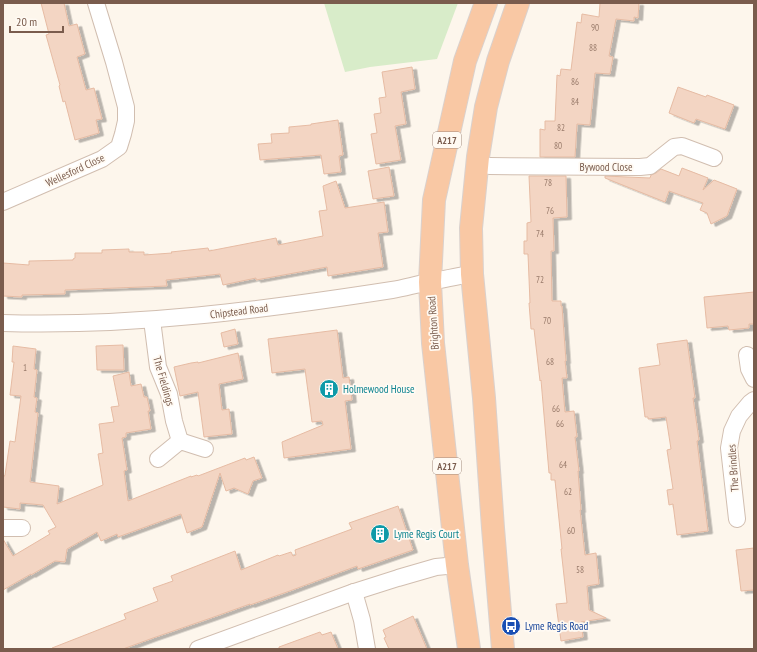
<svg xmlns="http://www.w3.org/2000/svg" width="757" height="652" viewBox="0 0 757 652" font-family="'PT Sans Narrow',sans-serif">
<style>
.green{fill:#d8ecc9}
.building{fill:#f3d5c3;stroke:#e6bba3;filter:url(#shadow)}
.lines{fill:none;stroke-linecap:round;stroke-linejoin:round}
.minor-casing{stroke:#d1beb0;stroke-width:18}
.trunk-casing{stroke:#dad1cd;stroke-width:24}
.minor{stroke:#fff;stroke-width:16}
.trunk{stroke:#f9c8a4;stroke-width:22}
.labels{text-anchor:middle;stroke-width:3.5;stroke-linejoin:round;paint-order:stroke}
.number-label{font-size:9px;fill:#987a6a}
.shield{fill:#fffaf3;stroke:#a28b7f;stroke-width:1}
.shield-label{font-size:10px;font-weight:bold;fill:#7a5c4d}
.street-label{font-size:11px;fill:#7a5c4d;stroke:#fffaf3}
.culture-label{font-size:11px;fill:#0d838f;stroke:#fffaf3;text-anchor:start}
.transit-label{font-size:11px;fill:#164399;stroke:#fffaf3;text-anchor:start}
</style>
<defs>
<filter id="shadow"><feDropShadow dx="4.5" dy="2.5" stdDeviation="0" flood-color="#0004"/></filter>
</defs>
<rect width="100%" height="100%" fill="#fdf6ec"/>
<!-- green -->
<path class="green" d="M324 3H458L437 59 370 67 345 72Z"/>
<!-- building -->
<g class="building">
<path d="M41 3H64L69 26 77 24 85 54 77 57 86 90 94 88 102 119 96 120 99 133 75 140 65 101 63 102 59 86 60 85 46 35 49 34Z"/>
<path d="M600 3H639L638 18 634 17V21L616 19 609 56 613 57 610 74 595 73 590 125 577 124 575 157H540V129L545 130V121H555L557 75 560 76 561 69 571 70 577 22 581 23 582 14 599 17Z"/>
<path d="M412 67 415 89 401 92 406 124 395 126 401 160 376 164 371 134 377 133 374 114 381 113 379 98 386 97 382 72Z"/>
<path d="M678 87 706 97 707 95 734 105 725 129 696 119 694 123 669 113Z"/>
<path d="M338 120 343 155 339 156 341 172 324 174 321 155 260 160 258 144 272 143 271 134 289 133V127L311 125V124Z"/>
<path d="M389 167 394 196 373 199 368 171Z"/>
<path d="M682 168 708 178 703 190 714 180 737 189 727 216 711 224 707 213 700 210 703 203 669 191 665 202 605 178V176L650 178 651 175 656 173 661 169 679 176Z"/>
<path d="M529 176H566L567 217 553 218 554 251H551L552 301H561V306H562L566 361H565L567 378H562L565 412 574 411 577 437H575L579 471H578L581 510H580L585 555 596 553 599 584 587 586 589 610 606 618 581 622 583 637 561 641 556 604 567 603 561 549H562L555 480H551V473H549L541 380 540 381 534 329H531L529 303H530L528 254H524V241H527V223L531 222Z"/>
<path d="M336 181 345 208 384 202 388 232 378 233 383 267 328 276 327 267 256 280V278L223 285 220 274 166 280 167 286 65 290V294L22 295V297L3 296V263L29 265V261L73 260V259L75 258V253H102V250L129 249V252H144V255L172 253 171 252 208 248 209 251 240 245 276 238 278 245 323 236 319 211 327 210 323 186Z"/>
<path d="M754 292V324H749V328L729 330 728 326 707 328 704 297Z"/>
<path d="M235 329 238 344 224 347 221 333Z"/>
<path d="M337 330 343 378 349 377 352 400 345 401 351 449 284 458 282 442 323 425 322 421 312 422 305 369 272 373 268 339Z"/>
<path d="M687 340 695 398H693L699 440 697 441 708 531 677 535 673 504 669 505 667 490 673 489 667 450 671 449 666 417 648 419V417H645L639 368 660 365 657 344Z"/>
<path d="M123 345 124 370H97L96 346Z"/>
<path d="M13 346 36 349 34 369 37 370 34 397 37 398 35 412 38 413 30 482 59 486 57 504 103 485 98 454 103 453 99 424 114 422 111 407 119 406 113 376 129 372 131 386 141 384 144 397H147L150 411H148L151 429 126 433V437L122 438 127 470 124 471 128 501 191 476V477L197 475 198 476 245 458 246 460 254 457 262 478 253 481 248 494 234 488 226 491 220 473 202 527 187 533 181 514 118 537 117 534 101 541 97 532 67 549 65 562 55 561 31 575V574L3 590V539L13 556 50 534 48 531 56 527 43 505 20 503V509L3 507V478L5 475 10 441 15 442 21 396 10 395 14 362H12Z"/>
<path d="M238 353 243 379 219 384 222 410 229 409 232 434 204 437 198 392 180 396 174 367 191 363 198 362V363Z"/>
<path d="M398 506 413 550 358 569 357 566 287 592 250 605V604L211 618 153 638 123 649H52V648L126 619 124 614 158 601 153 588 173 581 171 576 235 551 241 570 278 555 279 556 291 552 293 556 296 555 295 550 352 529 349 523Z"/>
<path d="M754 548V590L741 591 736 550Z"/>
<path d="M413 616 427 649H389L384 638 386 637 383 630Z"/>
<path d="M320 632 322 635 331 632 338 649H279V647Z"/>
</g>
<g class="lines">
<!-- minor casing -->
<g class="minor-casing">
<g id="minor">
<path d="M489 166 640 167 650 166 674 147 682 146 714 158"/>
<path d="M3 202 102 159 119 147 123 134 126 121V107L114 62 96 3"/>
<path d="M152 320 158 367 169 394 174 421 180 441"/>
<path d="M3 323C133 327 263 310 392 290 405 288 417 284 430 282 444 279 458 276 472 274"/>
<path d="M747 355 749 369 754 379"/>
<path d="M158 459 180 441 205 449"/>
<path d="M737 519 729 448 732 431 739 416 750 403 754 400"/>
<path d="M3 528H22"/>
<path d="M354 592 362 620 367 649"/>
<path d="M198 649 354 592 398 578 436 567 457 565"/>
</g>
</g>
<!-- trunk casing -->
<g class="trunk-casing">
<g id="trunk">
<path d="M469 649 457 565 433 343 430 282 434 200 465 61 486 3"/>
<path d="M503 649 493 528 484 398 472 274 471 228 478 157 486 107 498 61 518 3"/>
</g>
</g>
<!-- minor -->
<use href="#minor" class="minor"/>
<!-- trunk -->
<use href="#trunk" class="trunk"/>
</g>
<!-- icons -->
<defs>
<g id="building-disc" transform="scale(1)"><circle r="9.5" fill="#0f9aa8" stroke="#fffaf3"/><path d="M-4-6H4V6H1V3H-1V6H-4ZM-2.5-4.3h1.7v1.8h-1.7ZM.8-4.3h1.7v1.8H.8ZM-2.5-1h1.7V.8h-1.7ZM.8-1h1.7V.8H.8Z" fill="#fff"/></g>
<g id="bus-disc" transform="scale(1)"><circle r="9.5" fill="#1a4fb4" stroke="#fffaf3"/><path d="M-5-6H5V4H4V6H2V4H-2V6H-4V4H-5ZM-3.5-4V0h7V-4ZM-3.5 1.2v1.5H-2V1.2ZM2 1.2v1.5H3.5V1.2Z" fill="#fff"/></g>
</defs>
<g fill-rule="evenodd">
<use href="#building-disc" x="329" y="389"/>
<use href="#building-disc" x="380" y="534"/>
<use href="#bus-disc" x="511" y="626"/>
</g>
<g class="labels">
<!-- number labels -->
<g class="number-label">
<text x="595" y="31">90</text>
<text x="593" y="51">88</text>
<text x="575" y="85">86</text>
<text x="575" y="105">84</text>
<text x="561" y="131">82</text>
<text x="558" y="149">80</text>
<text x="548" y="186">78</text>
<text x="550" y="214">76</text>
<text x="540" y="237">74</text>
<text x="540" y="283">72</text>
<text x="547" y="324">70</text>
<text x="550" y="365">68</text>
<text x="25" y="371">1</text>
<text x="556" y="412">66</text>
<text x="560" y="427">66</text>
<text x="563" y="468">64</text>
<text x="568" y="495">62</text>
<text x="571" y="534">60</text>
<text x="580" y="573">58</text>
</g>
<!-- shield labels -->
<g class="shield">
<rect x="433" y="132" width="28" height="16" rx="3"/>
<rect x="433" y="458" width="28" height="16" rx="3"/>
</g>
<g class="shield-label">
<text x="447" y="144">A217</text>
<text x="447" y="470">A217</text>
</g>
<!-- street labels -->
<g class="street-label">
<text x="606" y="171">Bywood Close</text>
<text transform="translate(75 170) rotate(-25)" y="4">Wellesford Close</text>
<text transform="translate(239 311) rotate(-7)" y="4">Chipstead Road</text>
<text transform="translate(433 323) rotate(-94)" y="4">Brighton Road</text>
<text transform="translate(164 381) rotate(74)" y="4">The Fieldings</text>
<text transform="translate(733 468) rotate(-94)" y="4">The Brindles</text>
</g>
<!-- culture labels -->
<g class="culture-label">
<text x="343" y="393">Holmewood House</text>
<text x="394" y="538">Lyme Regis Court</text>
</g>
<!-- transit labels -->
<g class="transit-label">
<text x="525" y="630">Lyme Regis Road</text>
</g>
</g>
<!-- border -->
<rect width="757" height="652" fill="none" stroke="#7a5c4d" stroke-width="8"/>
<!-- scale -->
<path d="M10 26v6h53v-6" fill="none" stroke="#7a5c4d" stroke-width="2"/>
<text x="16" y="26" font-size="12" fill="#7a5c4d" stroke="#fffaf3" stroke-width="3" paint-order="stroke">20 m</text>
</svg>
